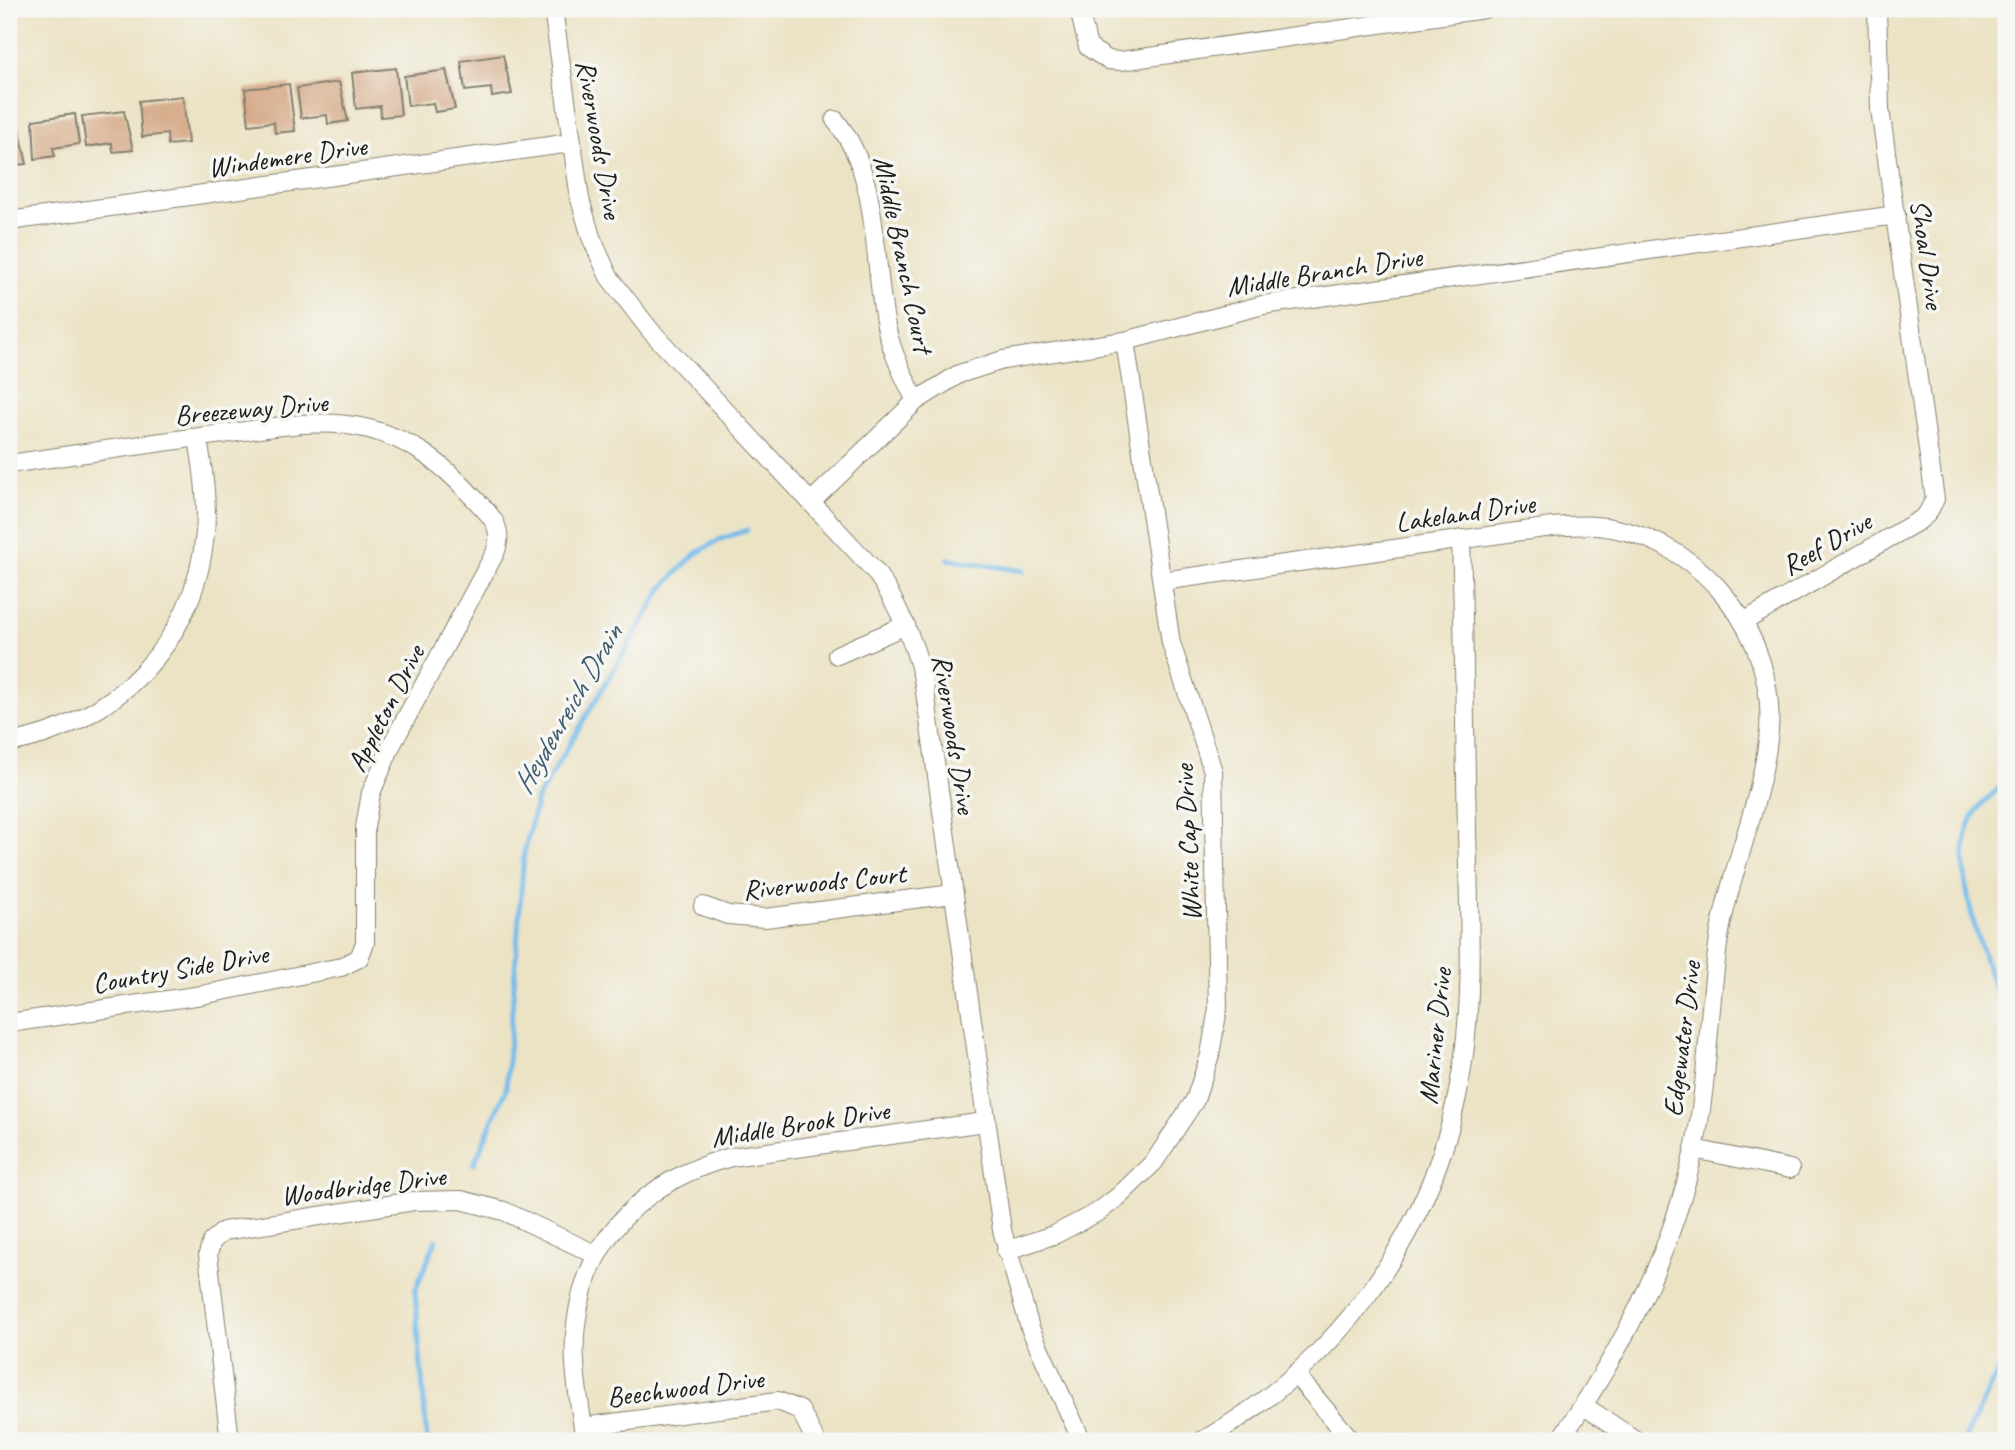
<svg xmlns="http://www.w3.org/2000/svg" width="2015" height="1450" viewBox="0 0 2015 1450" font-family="Caveat,sans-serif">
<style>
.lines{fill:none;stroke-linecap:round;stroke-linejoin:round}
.stream{stroke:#73bbeb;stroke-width:5}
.building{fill:#d6ab89}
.minor-casing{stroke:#848070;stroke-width:20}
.minor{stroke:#fff;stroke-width:18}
.labels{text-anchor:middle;stroke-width:7;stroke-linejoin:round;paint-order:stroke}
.street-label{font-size:28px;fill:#1c1c1c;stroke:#f6f6f2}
.water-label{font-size:30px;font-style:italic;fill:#3f5c6f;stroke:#f6f6f2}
</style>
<rect width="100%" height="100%" fill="#f6f6f2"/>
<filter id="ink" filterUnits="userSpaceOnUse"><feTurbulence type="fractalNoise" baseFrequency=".0143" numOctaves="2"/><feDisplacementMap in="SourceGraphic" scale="14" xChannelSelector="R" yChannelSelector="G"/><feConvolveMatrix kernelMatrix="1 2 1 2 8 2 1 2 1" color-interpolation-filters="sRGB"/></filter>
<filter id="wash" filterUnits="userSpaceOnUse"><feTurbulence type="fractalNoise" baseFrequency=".00686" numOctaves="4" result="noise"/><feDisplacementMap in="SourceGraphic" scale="28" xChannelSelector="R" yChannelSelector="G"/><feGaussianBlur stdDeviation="1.57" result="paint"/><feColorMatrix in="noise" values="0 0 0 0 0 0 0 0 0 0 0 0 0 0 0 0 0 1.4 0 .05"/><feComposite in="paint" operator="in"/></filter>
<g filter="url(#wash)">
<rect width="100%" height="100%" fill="#ece3c5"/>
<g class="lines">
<!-- stream -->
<g class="stream">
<path d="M948 559 1024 571"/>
<path d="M2006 781C1997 791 1983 801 1976 812 1943 861 1988 969 2006 1020"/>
<path d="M474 1164 506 1089 524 853 537 799 663 587 695 554 721 539 747 530"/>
<path d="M427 1441 415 1291 436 1240"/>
<path d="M1964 1441 2006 1354"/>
</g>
</g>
<g id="blocks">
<!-- building -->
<g class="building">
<path d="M503 55 512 94 492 97 491 88 465 91 461 61Z"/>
<path d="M396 68 401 115 381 117 380 106 356 109 352 73Z"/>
<path d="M446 70 455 109 435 112 433 103 408 106 404 76Z"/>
<path d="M339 82 348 121 328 124 327 115 301 118 297 88Z"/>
<path d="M289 84 295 131 275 133 274 122 249 125 245 89Z"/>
<path d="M183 96 188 143 168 145 167 134 142 137 139 101Z"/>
<path d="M124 111 133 150 113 152 112 143 86 147 82 116Z"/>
<path d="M75 114 79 144 53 148 55 156 35 159 33 120Z"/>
<path d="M18 125 27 164 9 166V126Z"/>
</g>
</g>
</g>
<g filter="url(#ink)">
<use href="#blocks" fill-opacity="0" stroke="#848070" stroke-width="2"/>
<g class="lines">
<!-- minor casing -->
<g class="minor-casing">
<g id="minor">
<path d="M553 9 580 199 591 237 609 277 650 330 875 571C898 604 913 638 923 678L1002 1230 1030 1328 1082 1441"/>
<path d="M1079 9 1088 47 1108 60 1121 61 1484 9"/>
<path d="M835 120C881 175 872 259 886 326 892 353 904 377 916 401"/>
<path d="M9 221 571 143"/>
<path d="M9 464C78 454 146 444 215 435 266 429 319 416 369 429 412 440 442 463 471 495 488 513 506 526 495 553L391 746 371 793 365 827V943L359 958 341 967 202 995 9 1023"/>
<path d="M811 502 916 401 959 374 1003 360 1125 341 1263 305 1896 215"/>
<path d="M1162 581 1552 527C1572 525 1592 524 1612 528 1705 545 1776 635 1769 730 1763 799 1732 865 1720 932 1708 1004 1709 1078 1694 1150 1671 1256 1621 1353 1559 1441"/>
<path d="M1743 622 1920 520 1927 514 1935 499 1880 109 1877 9"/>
<path d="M837 655 906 625"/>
<path d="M9 743C114 724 196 643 205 533 208 501 203 469 198 438"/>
<path d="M703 906 728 915 765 918 953 894"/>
<path d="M1694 1149 1790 1169"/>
<path d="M1006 1251 1056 1234 1098 1212 1119 1196 1154 1162 1195 1100 1210 1055 1218 1008 1213 771 1171 643 1125 341"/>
<path d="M1296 1375 1352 1441"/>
<path d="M1584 1406 1637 1441"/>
<path d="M583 1427 778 1401 800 1410 816 1441"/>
<path d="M230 1441 208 1254 212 1241 224 1231 414 1201 461 1200 504 1211 597 1255"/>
<path d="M585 1441C580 1404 571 1363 576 1325 586 1235 648 1179 731 1157L985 1122"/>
<path d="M1202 1441C1340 1363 1438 1227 1462 1069 1474 990 1469 910 1467 831 1465 734 1464 636 1461 539"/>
</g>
</g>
<!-- minor -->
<use href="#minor" class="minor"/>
</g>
</g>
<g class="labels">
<!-- street labels -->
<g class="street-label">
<text transform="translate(600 139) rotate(80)" y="10">Riverwoods Drive</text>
<text transform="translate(287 156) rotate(-8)" y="10">Windemere Drive</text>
<text transform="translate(904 254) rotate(78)" y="10">Middle Branch Court</text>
<text transform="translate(1928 254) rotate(82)" y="10">Shoal Drive</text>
<text transform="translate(1324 271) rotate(-9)" y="10">Middle Branch Drive</text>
<text transform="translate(251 408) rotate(-5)" y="10">Breezeway Drive</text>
<text transform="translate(1465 512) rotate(-8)" y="10">Lakeland Drive</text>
<text transform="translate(1826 543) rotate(-30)" y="10">Reef Drive</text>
<text transform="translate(385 708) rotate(-63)" y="10">Appleton Drive</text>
<text transform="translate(955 734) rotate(81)" y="10">Riverwoods Drive</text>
<text transform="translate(1187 843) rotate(-93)" y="10">White Cap Drive</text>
<text transform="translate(824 881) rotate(-6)" y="10">Riverwoods Court</text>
<text transform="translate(180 968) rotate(-10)" y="10">Country Side Drive</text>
<text transform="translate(1434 1036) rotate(-84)" y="10">Mariner Drive</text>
<text transform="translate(1681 1039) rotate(-83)" y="10">Edgewater Drive</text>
<text transform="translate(800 1123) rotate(-9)" y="10">Middle Brook Drive</text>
<text transform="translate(363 1185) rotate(-7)" y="10">Woodbridge Drive</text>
<text transform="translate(685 1387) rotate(-7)" y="10">Beechwood Drive</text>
</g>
<!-- water labels -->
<g class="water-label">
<text transform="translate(567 709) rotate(-60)" y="10">Heydenreich Drain</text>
</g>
</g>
<!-- margin -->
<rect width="2015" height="1450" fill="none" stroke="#f6f6f2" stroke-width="35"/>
</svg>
